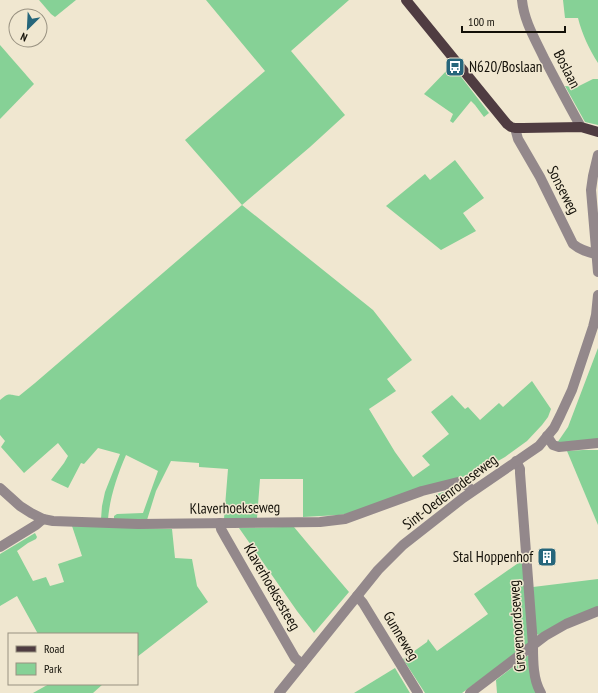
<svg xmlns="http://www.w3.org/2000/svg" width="598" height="693" viewBox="0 0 598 693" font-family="'PT Sans Narrow',sans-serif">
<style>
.green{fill:#86d196}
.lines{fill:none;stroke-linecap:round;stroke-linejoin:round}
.minor{stroke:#93888b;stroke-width:10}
.major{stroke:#4f3c41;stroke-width:10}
.labels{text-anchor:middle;stroke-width:3;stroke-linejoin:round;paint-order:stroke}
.poi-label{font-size:15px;fill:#131008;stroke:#f0e7d0;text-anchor:start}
.street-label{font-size:15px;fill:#131008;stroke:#f0e7d0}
</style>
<rect width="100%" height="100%" fill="#f0e7d0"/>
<!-- green -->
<g class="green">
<path d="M39 0H76L55 17 51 14Z"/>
<path d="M206 0H349L291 51 345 115 310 147 242 205 373 310 412 360 387 379 396 391 369 409 395 452 413 477 430 465 422 456 449 434 431 412 452 395 465 409 468 407 480 420 499 403 503 407 532 381 551 409 548 417 542 425 527 441 505 457 477 473 459 478 351 513 339 515 303 517V479H260L257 518 224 519 228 469 199 467V463L171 461 156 491 147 520 114 519V516L117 514 143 513 158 471 126 455C117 476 110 497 108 519H101L102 506 105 492 120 454 98 448 84 464 81 463 68 488 51 480 64 463 68 456 58 443 24 473 1 447 5 441 0 435V400C10 392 8 395 19 396L35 383 242 205 185 140 265 71Z"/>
<path d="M563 0H598V63C589 49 582 34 578 18H565Z"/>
<path d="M0 45 34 84 0 119Z"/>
<path d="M452 65 489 113 484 117 475 105 471 101 453 123 450 121 453 114 424 94Z"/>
<path d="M593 79H598V125L585 122 565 86 577 87Z"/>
<path d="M455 160 484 198 463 213 476 231 441 250 386 206 425 174 430 180Z"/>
<path d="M598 348V439L557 443 568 427Z"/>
<path d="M583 450H598V525L567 451Z"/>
<path d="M462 486 440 503 434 495Z"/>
<path d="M72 526 172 529 175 558 192 559 197 586 208 602 137 657V634H38L17 596 0 606V554L35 533 37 537 36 539 28 543 17 551 33 581 46 577 50 586 64 582 58 564 82 556Z"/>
<path d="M283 527H294L309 545 349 592 314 633 297 611 239 528Z"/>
<path d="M524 559 530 643 462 693H425L403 659 427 642 428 639 437 651 488 614 474 594Z"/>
<path d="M598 579V607L538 635 536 633 533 587Z"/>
<path d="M527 656H529L539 693H497L496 680Z"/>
<path d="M395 668 410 693H354Z"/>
<path d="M49 684H103L93 693H33Z"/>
</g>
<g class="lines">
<!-- minor -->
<g class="minor">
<path d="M522 0C524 21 535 39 544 58 556 81 568 104 581 127"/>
<path d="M515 128 518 139 540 177 573 244C580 250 588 252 596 254"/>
<path d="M598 155 593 176 591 190 598 272"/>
<path d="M547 436 553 445 559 447 598 443"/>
<path d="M516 461 520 469V473L533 645C533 661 533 680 541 693"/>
<path d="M0 488 20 506 31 513 43 519 53 521 138 524 320 522 345 519 422 491 458 482C465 483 468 486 472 491"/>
<path d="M220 523 221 529 226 538 295 658 302 664"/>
<path d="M0 547 36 525 43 519"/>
<path d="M357 596 363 603 418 693"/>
<path d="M279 693 378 570 403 545 463 498 539 446 554 428 560 416 572 390 593 327 596 315 598 295"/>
<path d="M470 693 545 636 566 624 598 611"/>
</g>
<!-- major -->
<path class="major" d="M406 0 507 124 511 127 515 128H523L581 127 598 132"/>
</g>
<!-- icons -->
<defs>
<g id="bus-square" transform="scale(1)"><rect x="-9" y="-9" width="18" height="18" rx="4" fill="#26667b" stroke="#f0e7d0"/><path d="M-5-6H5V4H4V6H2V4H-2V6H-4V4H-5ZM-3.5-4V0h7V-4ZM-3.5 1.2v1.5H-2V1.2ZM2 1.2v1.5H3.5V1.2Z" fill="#fff"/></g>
<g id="building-square" transform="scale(1)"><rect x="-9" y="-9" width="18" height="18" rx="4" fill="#26667b" stroke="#f0e7d0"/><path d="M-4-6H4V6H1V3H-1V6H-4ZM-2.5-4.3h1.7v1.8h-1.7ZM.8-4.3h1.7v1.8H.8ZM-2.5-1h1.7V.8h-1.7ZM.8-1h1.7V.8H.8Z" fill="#fff"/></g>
</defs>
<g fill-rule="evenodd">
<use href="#bus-square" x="455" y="67"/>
<use href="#building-square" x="547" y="557"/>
</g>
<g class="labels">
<!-- poi labels -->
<g class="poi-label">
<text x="469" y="72">N620/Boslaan</text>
<text x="533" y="562" text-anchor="end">Stal Hoppenhof</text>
</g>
<!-- street labels -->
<g class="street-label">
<text transform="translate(567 69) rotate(63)" y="5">Boslaan</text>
<text transform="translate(563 190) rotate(63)" y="5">Sonseweg</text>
<text transform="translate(450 492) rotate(-37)" y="5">Sint-Oedenrodeseweg</text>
<text transform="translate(235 508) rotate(-1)" y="5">Klaverhoekseweg</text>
<text transform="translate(272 587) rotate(60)" y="5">Klaverhoeksesteeg</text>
<text transform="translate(517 626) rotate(-94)" y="5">Grevenoordseweg</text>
<text transform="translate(401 636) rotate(59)" y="5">Gunneweg</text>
</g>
</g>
<!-- legend -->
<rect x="8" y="633" width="130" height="52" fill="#f0e7d0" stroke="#989180"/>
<rect x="16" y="646" width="20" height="6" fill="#4f3c41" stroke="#989180"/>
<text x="44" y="653" font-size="12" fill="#131008">Road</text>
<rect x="16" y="663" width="20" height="12" fill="#86d196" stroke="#989180"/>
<text x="44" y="673" font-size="12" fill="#131008">Park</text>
<!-- north arrow -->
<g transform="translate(28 28) rotate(204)"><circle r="19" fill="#f0e7d0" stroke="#989180"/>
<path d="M0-3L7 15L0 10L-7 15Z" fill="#26667b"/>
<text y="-6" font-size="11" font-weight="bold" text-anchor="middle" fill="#131008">N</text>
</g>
<!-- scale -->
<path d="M462 26v6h103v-6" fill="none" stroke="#131008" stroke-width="2"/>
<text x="468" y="26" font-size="12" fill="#131008" stroke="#f0e7d0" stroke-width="3" paint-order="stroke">100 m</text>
</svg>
